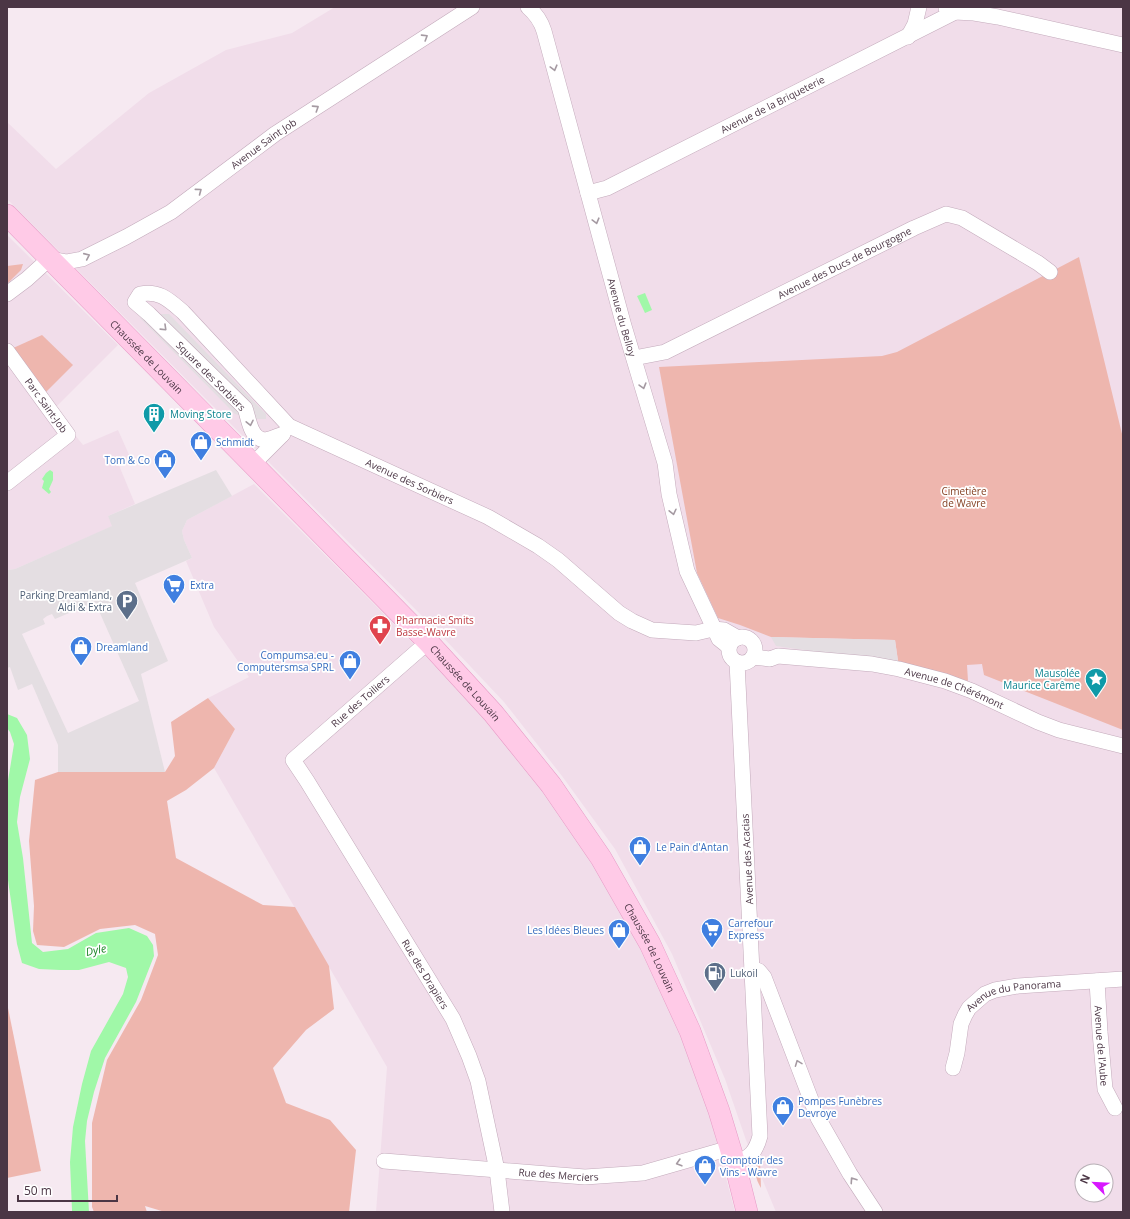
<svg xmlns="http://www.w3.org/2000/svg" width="1130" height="1219" viewBox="0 0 1130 1219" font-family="'Open Sans',sans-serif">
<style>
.residential{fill:#f1ddea;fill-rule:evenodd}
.green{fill:#eeb6ae}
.parking{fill:#e4dee2;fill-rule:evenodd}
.water{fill:#a0f8a8}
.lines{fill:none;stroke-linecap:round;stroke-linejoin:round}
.minor-casing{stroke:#c3aabb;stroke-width:16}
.secondary-casing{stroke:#e79cc7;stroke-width:22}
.minor{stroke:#fff;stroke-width:15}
.secondary{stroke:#ffcae7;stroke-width:21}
.oneway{stroke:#a59aa2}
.labels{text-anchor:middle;stroke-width:3.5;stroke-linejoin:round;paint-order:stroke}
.street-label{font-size:10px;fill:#4b3645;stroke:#fff}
.culture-label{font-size:10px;fill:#0d838f;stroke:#fff;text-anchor:start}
.shop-label{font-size:10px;fill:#366cbe;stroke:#fff;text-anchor:start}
.park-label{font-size:10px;fill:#844022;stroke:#fff}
.service-label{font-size:10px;fill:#4e5e75;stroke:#fff;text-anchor:end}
.health-label{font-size:10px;fill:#be3a42;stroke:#fff;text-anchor:start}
.water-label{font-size:11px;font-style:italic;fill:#1d8528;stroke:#fff}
</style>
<rect width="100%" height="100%" fill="#f6e9f1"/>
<!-- residential -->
<g class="residential">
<path d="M335 7H1123V1212H776L746 1140 725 1079 672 954 615 849 562 776 504 702 437 631 7 199V122L56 169 149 93 226 50 292 33ZM1082 1171H1106V1195H1082Z"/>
<path d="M7 235 118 345 54 409 83 445 118 430 130 457 118 463 135 504 108 516 113 526 15 569 7 570Z"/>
<path d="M254 484 401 631 488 720 543 792 593 864 641 947 681 1037 710 1117 735 1212H376L387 1067 214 768 235 729 208 698 249 677 214 627 186 561 192 558 184 540 182 531 187 520Z"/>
</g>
<!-- green -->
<g class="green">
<path d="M1079 257 1123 438V730L984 675 982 664 967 665 968 681 898 661 895 640 771 637 740 625 718 618 697 573 659 367 882 356 897 352Z"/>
<path d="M23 264 21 270 7 284V266Z"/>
<path d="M42 335 73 365 45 393 11 349Z"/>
<path d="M208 698 235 729 214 768 186 790 167 801 176 858 263 905 295 907 329 966 334 1009 306 1030 273 1068 286 1103 330 1120 356 1150 349 1212H165L145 1206 147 1212H94L92 1207V1123L107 1060 141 1000 158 955 155 934 135 925 100 929 64 947 37 945 33 931 34 906 29 841 35 780 58 772H165L175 756 171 722Z"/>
<path d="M7 1003 41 1171 7 1178Z"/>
<path d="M760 1159 761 1188C755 1178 753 1169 760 1159Z"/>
</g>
<!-- parking -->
<g class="parking">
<path d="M153 314H169L266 414V419H253L235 414 140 318 143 315Z"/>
<path d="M216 470 232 496 187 520 182 531 184 540 192 558 135 583 168 661 141 674 165 772H58V745L32 684 18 690 10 667 7 668V570L15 569 112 526 108 516ZM95 602 139 701 68 733 22 634 45 624 43 619 47 616 52 614 55 619Z"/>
<path d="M771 637 895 640 898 661 826 653 776 646Z"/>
</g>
<!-- water -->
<g class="water">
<path d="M645 293 652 310 645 313 637 296Z"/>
<path d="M50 470 53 472V480L49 489 51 492 49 494 42 488 44 481 42 479 46 473Z"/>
<path d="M7 714 17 718 27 735 30 759 20 797 17 822 23 858 32 943 43 952 68 949 96 933 129 928 147 936 153 945 154 956 136 1002 105 1058 94 1092 87 1121 85 1141 89 1212H72V1210L70 1162 73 1127 82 1084 91 1051 123 994 128 977 126 968 109 962 79 970H60L39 969 22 963 17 944 7 873V787L14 744 10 732 7 728Z"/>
</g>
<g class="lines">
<!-- minor casing -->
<g class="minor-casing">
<g id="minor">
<path id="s1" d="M528 7C536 14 541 21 544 31L624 326 665 463 669 494 687 571 719 639 729 647"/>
<path d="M946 8 955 12 974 13 998 17 1123 45"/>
<path d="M908 37 915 24 919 7"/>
<path id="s2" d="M588 193 607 188 955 12"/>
<path id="s3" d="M7 294 27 279 49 259 66 262 82 259 126 237 171 212 275 134 472 7"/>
<path id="s4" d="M7 351 68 435 7 483"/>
<path id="s5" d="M634 358 665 352 914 228 946 214 962 218 1038 263 1050 272"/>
<path id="s6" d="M283 434C277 436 269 440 264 440 250 438 249 419 245 408L149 314 135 302 140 294C159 290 169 300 183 312L289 426 488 517 538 546 558 560 619 613 632 621 652 630 696 633 713 629 724 630 738 638"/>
<path d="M253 464 282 435"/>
<circle cx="742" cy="650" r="13"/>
<path id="s7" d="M428 642 293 760 307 781 453 1019 469 1056 478 1081 497 1170 502 1212"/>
<path id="s8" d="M753 657 770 659 778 656 872 664 899 669 945 681 972 691 1038 722 1059 730 1123 746"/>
<path d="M752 968 759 971 764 977 818 1118 850 1174 875 1212"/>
<path id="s9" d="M1097 981 1100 1032 1105 1089 1115 1108"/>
<path id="s10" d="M953 1068 957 1053 961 1024 965 1015 969 1008 985 994 995 990 1018 986 1123 979"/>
<path id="s11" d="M384 1161 585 1177 643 1173 730 1148"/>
<path d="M735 1164C750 1157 756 1152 760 1136L737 662"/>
</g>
</g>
<!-- secondary casing -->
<g class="secondary-casing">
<g id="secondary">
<path id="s12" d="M7 215 428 642 493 713 551 785 601 858 650 944 690 1031 719 1111 735 1164 747 1212"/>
</g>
</g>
<!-- minor -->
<use href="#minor" class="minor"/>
<!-- secondary -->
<use href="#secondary" class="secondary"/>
</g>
<!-- one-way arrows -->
<defs><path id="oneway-chevron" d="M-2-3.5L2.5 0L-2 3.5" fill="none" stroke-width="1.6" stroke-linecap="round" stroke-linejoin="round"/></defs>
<g class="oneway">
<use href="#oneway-chevron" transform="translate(425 37) rotate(-32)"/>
<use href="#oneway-chevron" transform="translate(554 68) rotate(75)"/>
<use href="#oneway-chevron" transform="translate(316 108) rotate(-33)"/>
<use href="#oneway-chevron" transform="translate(199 191) rotate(-37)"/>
<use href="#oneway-chevron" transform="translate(596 221) rotate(75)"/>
<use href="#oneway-chevron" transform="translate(87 256) rotate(-24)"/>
<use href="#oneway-chevron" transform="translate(164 328) rotate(44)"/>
<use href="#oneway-chevron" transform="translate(643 386) rotate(74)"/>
<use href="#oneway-chevron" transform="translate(250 423) rotate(78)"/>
<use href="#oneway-chevron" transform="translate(673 512) rotate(77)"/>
<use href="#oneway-chevron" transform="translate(798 1063) rotate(-111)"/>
<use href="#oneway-chevron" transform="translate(679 1163) rotate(164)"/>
<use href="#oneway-chevron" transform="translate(853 1180) rotate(-124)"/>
</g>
<!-- icons -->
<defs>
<g id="building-pin" transform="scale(1.15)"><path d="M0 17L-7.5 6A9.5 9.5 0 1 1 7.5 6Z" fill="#0f9aa8" stroke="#fff"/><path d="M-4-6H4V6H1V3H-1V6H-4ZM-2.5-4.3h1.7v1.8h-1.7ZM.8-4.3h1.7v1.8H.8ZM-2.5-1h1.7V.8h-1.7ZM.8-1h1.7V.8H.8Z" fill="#fff"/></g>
<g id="shop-pin" transform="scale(1.15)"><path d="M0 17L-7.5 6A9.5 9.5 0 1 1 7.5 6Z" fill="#3f7fe0" stroke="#fff"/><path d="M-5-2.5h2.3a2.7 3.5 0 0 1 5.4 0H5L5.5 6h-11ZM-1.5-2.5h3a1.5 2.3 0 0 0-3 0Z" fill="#fff"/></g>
<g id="supermarket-pin" transform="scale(1.15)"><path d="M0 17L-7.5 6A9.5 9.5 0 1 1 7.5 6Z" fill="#3f7fe0" stroke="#fff"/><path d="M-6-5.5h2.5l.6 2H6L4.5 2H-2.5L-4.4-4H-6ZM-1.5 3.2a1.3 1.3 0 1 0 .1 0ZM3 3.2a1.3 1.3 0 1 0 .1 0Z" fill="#fff"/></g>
<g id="parking-pin" transform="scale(1.15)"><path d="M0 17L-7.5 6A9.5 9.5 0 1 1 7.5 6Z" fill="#5c6f8a" stroke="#fff"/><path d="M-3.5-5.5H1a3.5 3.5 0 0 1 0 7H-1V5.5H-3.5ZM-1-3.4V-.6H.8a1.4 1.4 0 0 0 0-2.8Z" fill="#fff"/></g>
<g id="pharmacy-pin" transform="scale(1.15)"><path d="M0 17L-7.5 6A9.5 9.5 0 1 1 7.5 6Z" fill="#e0444e" stroke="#fff"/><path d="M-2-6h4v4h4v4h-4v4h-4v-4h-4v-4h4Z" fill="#fff"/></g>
<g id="sight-pin" transform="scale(1.15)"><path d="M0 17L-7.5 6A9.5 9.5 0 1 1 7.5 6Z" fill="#0f9aa8" stroke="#fff"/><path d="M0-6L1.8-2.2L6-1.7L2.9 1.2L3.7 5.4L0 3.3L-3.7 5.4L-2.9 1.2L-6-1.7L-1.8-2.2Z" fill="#fff"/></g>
<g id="fuel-pin" transform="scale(1.15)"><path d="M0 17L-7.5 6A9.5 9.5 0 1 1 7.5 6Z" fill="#5c6f8a" stroke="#fff"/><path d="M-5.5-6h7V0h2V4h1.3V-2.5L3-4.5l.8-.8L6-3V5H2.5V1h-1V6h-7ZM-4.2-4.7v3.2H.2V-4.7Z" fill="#fff"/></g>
</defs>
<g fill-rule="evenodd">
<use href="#building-pin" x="154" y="414"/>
<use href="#shop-pin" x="201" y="442"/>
<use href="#shop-pin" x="165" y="460"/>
<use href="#supermarket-pin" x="174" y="585"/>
<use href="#parking-pin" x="127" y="601"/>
<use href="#pharmacy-pin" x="380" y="626"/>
<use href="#shop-pin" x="81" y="647"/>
<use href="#shop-pin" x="350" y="661"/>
<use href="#sight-pin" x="1096" y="679"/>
<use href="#shop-pin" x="640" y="847"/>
<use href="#supermarket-pin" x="712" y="929"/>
<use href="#shop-pin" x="619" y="930"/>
<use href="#fuel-pin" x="715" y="973"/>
<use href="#shop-pin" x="783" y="1107"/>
<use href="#shop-pin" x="705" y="1166"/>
</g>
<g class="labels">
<!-- street labels -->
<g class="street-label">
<text dy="4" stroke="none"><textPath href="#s2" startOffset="205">Avenue de la Briqueterie</textPath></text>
<text dy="4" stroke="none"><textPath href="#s3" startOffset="304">Avenue Saint Job</textPath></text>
<text dy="4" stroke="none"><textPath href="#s5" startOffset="232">Avenue des Ducs de Bourgogne</textPath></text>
<text dy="4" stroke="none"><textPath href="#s1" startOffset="326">Avenue du Belloy</textPath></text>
<text dy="4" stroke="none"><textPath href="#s12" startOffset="199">Chaussée de Louvain</textPath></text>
<text transform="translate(211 376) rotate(45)" y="4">Square des Sorbiers</text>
<text dy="4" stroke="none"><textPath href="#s4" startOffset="67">Parc Saint-Job</textPath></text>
<text dy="4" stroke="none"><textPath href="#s6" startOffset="559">Avenue des Sorbiers</textPath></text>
<text dy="4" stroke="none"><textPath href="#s12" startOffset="655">Chaussée de Louvain</textPath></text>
<text dy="4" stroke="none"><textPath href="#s8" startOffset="206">Avenue de Chérémont</textPath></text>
<text transform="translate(360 701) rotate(-41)" y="4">Rue des Toiliers</text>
<text transform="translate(747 859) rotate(-93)" y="4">Avenue des Acacias</text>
<text dy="4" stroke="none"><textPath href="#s12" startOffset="979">Chaussée de Louvain</textPath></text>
<text dy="4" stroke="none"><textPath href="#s7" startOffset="431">Rue des Drapiers</textPath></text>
<text dy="4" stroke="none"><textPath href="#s10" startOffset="111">Avenue du Panorama</textPath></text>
<text dy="4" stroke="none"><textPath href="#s9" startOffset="65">Avenue de l'Aube</textPath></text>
<text dy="4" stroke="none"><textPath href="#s11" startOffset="175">Rue des Merciers</textPath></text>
</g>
<!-- culture labels -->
<g class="culture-label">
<text x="170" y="418">Moving Store</text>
<text x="1080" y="677" text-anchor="end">Mausolée<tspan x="1080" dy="12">Maurice Carême</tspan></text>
</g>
<!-- shop labels -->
<g class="shop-label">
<text x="216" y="446">Schmidt</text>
<text x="150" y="464" text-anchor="end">Tom &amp; Co</text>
<text x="190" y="589">Extra</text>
<text x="96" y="651">Dreamland</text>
<text x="334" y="659" text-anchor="end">Compumsa.eu -<tspan x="334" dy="12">Computersmsa SPRL</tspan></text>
<text x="656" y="851">Le Pain d'Antan</text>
<text x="728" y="927">Carrefour<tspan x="728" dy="12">Express</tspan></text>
<text x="604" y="934" text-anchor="end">Les Idées Bleues</text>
<text x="798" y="1105">Pompes Funèbres<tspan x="798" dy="12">Devroye</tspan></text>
<text x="720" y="1164">Comptoir des<tspan x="720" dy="12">Vins - Wavre</tspan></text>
</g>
<!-- park labels -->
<g class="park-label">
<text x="964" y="495">Cimetière<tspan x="964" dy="12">de Wavre</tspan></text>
</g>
<!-- service labels -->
<g class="service-label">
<text x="112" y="599">Parking Dreamland,<tspan x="112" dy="12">Aldi &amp; Extra</tspan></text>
<text x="730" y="977" text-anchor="start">Lukoil</text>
</g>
<!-- health labels -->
<g class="health-label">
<text x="396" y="624">Pharmacie Smits<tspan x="396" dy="12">Basse-Wavre</tspan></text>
</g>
<!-- water labels -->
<g class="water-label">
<text transform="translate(96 950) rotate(-11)" y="4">Dyle</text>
</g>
</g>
<!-- border -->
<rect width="1130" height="1219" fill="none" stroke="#4b3645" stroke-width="16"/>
<!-- north arrow -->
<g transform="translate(1094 1183) rotate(294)"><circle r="19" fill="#ffffff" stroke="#b7afb5"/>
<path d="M0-3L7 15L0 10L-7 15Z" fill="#d817ff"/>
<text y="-6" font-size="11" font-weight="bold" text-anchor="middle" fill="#4b3645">N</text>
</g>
<!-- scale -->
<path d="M18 1195v6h99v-6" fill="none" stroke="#4b3645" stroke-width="2"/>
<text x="24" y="1195" font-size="12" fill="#4b3645" stroke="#ffffff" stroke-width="3" paint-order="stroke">50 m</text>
</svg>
